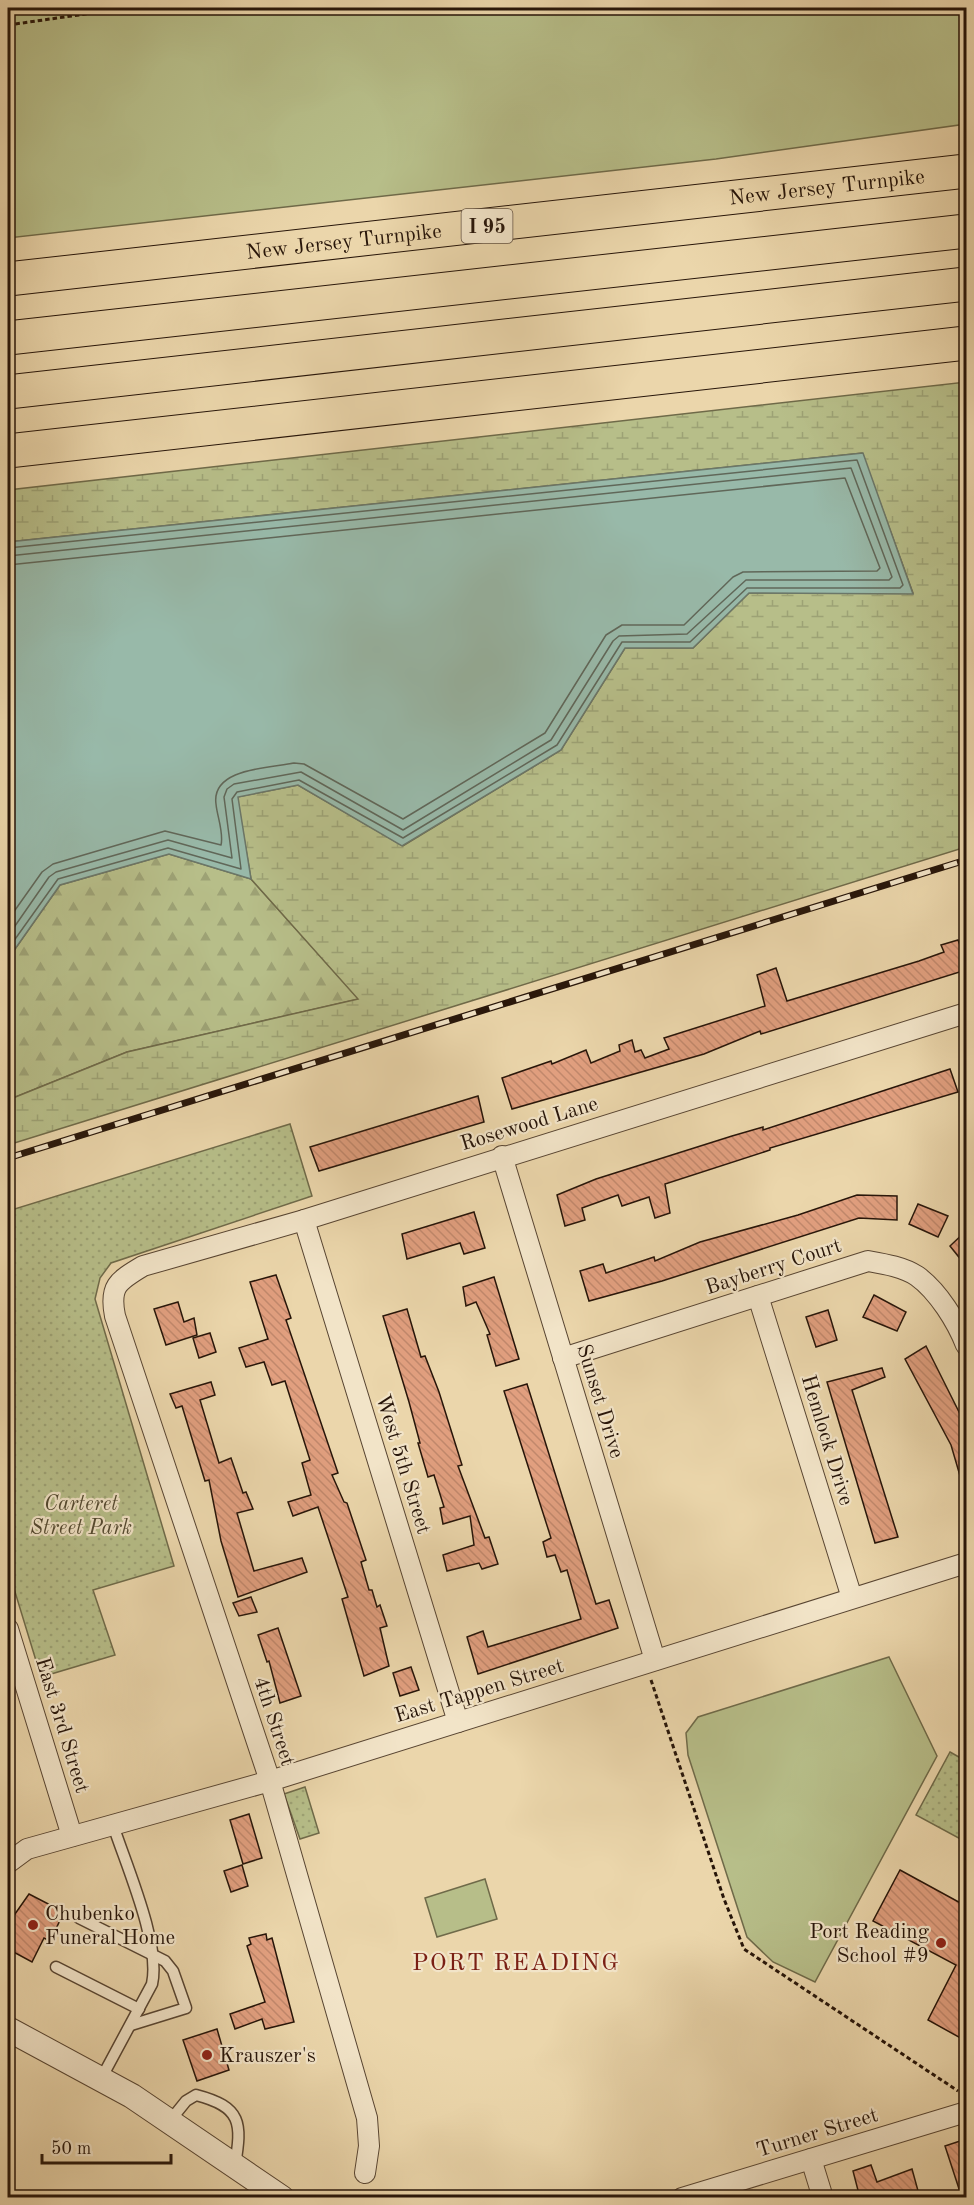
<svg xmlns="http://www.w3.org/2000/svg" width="974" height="2205" viewBox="0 0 974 2205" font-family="'Old Standard TT',serif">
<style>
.grass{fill:#b7be89;stroke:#6f6a49;stroke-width:1.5}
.forest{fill:url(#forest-firs);stroke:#6f6a49;stroke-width:1.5}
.wetland{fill:url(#wetland-marsh);stroke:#6f6a49;stroke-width:1.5}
.park{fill:url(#park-dots);stroke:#6f6a49;stroke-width:1.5}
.water{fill:#98b9a9;stroke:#6b7769;stroke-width:1.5}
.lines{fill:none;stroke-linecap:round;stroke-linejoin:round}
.shore{stroke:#606759;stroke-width:1.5}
.building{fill:url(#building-back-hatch);stroke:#271509;stroke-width:1.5}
.service-casing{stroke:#584532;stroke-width:13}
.minor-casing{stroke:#584532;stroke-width:22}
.tertiary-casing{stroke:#584532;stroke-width:26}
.motorway-casing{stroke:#271509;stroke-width:35}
.path{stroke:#271509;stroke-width:3;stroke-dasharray:4.5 3;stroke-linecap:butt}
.service{stroke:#f2e4c8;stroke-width:10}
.minor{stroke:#f2e4c8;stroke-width:20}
.tertiary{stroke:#f2e4c8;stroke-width:24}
.motorway{stroke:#ebd6ab;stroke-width:33}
.rail-casing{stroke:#271509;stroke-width:7}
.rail{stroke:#f2e4c8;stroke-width:4.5;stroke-dasharray:14;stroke-linecap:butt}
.poi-dot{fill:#8f2418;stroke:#f2e4c8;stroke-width:2}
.labels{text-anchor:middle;stroke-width:4.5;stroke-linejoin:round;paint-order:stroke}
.shield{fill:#f2e4c8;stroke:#645342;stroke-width:1.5}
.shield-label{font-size:20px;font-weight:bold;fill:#271509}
.street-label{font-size:21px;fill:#271509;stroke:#f2e4c8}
.park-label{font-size:21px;font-style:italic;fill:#52482f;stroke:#f2e4c8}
.poi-label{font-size:21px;fill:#271509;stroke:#f2e4c8;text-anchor:start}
.quarter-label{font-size:24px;letter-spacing:1.5px;fill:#7a1f14;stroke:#f2e4c8}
</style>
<defs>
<pattern id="forest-firs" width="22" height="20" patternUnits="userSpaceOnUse" patternTransform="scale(1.5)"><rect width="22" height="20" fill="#b7be89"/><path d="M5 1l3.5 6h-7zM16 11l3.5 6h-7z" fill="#9da275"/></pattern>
<pattern id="wetland-marsh" width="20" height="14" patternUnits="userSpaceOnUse" patternTransform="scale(1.5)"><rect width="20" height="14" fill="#b7be89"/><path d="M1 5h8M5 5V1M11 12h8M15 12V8" fill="none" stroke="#9da275"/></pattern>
<pattern id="park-dots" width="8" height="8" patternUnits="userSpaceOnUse" patternTransform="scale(1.5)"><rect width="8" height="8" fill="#b7be89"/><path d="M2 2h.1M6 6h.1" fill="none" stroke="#9da275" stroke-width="1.8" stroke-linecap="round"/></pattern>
<pattern id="building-back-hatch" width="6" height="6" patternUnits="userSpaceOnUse" patternTransform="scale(1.5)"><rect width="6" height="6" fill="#e19f7f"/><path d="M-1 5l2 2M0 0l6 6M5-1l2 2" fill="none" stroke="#c1886c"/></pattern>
</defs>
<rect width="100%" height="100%" fill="#ebd6ab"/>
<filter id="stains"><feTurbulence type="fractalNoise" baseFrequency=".00333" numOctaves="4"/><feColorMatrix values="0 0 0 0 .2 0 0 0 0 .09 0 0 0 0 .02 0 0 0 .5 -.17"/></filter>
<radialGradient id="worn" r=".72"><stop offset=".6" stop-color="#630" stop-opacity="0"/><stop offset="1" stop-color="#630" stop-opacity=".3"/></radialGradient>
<!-- grass -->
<g class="grass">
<path d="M8 8H966V124L716 159 8 238Z"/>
<path d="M889 1657 937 1756 815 1982 773 1962 747 1937 688 1755 686 1733 698 1717Z"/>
<path d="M485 1879 497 1919 437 1937 425 1898Z"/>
</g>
<!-- forest -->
<path class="forest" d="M169 854 251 879 359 999 127 1052 8 1100V959L60 885Z"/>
<!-- wetland -->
<path class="wetland" d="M966 382V847L8 1145V1100L127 1052 358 999 251 879 237 797 298 785 403 846 561 750 625 648H693L749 593H913L862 453 8 542V490Z"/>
<!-- park -->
<g class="park">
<path d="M290 1124 312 1196 111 1263 100 1278 95 1299 174 1566 93 1590 115 1655 41 1677 8 1569V1211Z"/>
<path d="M950 1752 966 1761V1842L916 1815Z"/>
<path d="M305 1787 319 1833 300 1839 284 1794Z"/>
</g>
<!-- water -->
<path class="water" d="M863 453 913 594 749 593 693 648H625L561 750 402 846 298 785 238 797 251 879 169 854 60 885 8 959V542Z"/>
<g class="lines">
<!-- shore -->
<g class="shore">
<path d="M8 548 857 460 903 585 900 588H747L690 642H622L557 745 403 838 299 780 237 792 232 799 241 869 168 848 58 879 8 949"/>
<path d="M8 556 851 468 892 577 889 580H746L687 634 619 636 613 641 551 740 403 830 301 772 234 784 227 789 224 797 232 858 168 840 56 872 49 877 8 936"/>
<path d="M8 565 845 478 880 568 877 571 743 572 733 577 684 625H622L606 635 545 733 403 819 304 764 294 763C270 768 211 768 216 804 217 816 224 833 221 845L165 831 53 864 42 872 8 920"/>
</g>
</g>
<!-- building -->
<g class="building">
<path d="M958 940 966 961V970L761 1034 760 1031 704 1054 512 1109 502 1078 551 1061 552 1064 586 1050 591 1063 620 1051 619 1045 632 1040 635 1052 641 1050 645 1058 669 1049 664 1038 765 1006 757 975 776 968 787 1001 919 961 944 952 941 945Z"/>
<path d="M950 1069 958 1092 770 1148V1150L665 1184 670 1213 655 1218 649 1197 622 1206 618 1195 582 1208 585 1220 565 1226 557 1195 596 1179 732 1136 763 1127V1130Z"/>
<path d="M478 1096 484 1122 319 1171 310 1147Z"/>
<path d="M857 1195 897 1196V1220L859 1218 662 1281 589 1301 580 1271 603 1264 606 1273 654 1257 655 1261 700 1242 798 1215Z"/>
<path d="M918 1204 948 1216 938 1237 909 1224Z"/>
<path d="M474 1212 485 1248 464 1254 460 1243 407 1259 402 1234Z"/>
<path d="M966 1231V1266L950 1246Z"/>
<path d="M276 1275 291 1318 286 1320 338 1473 332 1475 344 1502 347 1503 366 1560 361 1562 369 1590H372L377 1607 380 1605 387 1626 380 1628 389 1666 364 1676 342 1599 348 1597 318 1507 293 1516 288 1502 311 1495 302 1463 310 1460 285 1381 272 1385 264 1362 246 1367 239 1348 268 1339 250 1282Z"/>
<path d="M494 1277 519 1359 496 1366 487 1335 490 1334 476 1302 466 1306 463 1287Z"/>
<path d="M874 1295 906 1312 897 1331 863 1317Z"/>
<path d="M178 1302 184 1322 194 1318 197 1335 166 1345 154 1309Z"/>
<path d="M407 1309 421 1357 425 1356 439 1392 462 1465 458 1466 485 1538 489 1537 498 1564 482 1569 479 1563 447 1571 443 1555 474 1545 470 1516 443 1524 440 1508 444 1507 434 1475 428 1477 418 1443H420L409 1402 383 1316Z"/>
<path d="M828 1310 837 1340 816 1347 806 1317Z"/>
<path d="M210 1333 216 1352 199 1358 193 1338Z"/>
<path d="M926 1346 966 1426V1485L963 1486 951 1445 905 1359Z"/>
<path d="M882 1368 885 1377 852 1390 898 1537 875 1543 827 1382Z"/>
<path d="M211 1382 215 1395 200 1400 219 1463 231 1458 243 1493 246 1492 253 1509 237 1513 254 1571 302 1558 307 1572 238 1597 221 1541 209 1480 205 1481 182 1406 176 1408 170 1394Z"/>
<path d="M527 1384 596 1604 609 1600 618 1628 478 1674 467 1637 483 1631 488 1647 581 1619 567 1570 561 1572 555 1555 547 1557 543 1542 551 1538 504 1391Z"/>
<path d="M251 1597 257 1612 239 1616 233 1603Z"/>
<path d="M278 1628 301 1696 280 1703 269 1661 267 1662 258 1635Z"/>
<path d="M411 1667 419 1690 400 1696 393 1673Z"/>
<path d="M249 1814 262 1858 243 1864 230 1820Z"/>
<path d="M242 1865 248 1886 231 1892 224 1871Z"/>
<path d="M900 1870 966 1906V2041L928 2020 956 1965 873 1921Z"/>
<path d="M29 1894 64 1912 50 1941 44 1938 32 1962 8 1949V1911L15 1914Z"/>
<path d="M266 1934 267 1940 272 1938 294 2022 265 2029 262 2019 235 2029 230 2014 265 2002 247 1946 251 1944 249 1938Z"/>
<path d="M217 2029 229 2070 197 2081 183 2040Z"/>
<path d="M966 2139V2198H962L945 2146Z"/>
<path d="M871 2165 877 2182 912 2169 920 2198H860L853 2171Z"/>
</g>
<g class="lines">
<!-- service casing -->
<g class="service-casing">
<g id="service">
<path d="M79 1918 165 1961 173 1971 186 2008 131 2025"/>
<path d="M56 1967 139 2009"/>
<path d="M101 2079 152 1984C161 1944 126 1865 113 1825"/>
<path d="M169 2122 186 2101 196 2095C242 2107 242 2123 235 2165"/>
</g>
</g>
<!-- minor casing -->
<g class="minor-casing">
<g id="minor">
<path d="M502 1156 655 1660"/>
<path d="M304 1220 458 1722"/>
<path d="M758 1296 852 1598"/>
<path d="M563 1358 868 1261C885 1264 903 1267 917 1276 938 1291 957 1322 966 1345"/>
<path d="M8 1629 72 1836"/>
<path d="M8 1863 27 1849 270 1781 966 1563"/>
<path d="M811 2159 823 2198"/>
<path d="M365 2173 369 2146 367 2118 270 1781 115 1316C109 1286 118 1281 143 1266L304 1220 966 1013"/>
<path d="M682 2198 966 2112"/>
</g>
</g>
<!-- tertiary casing -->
<g class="tertiary-casing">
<path id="tertiary" d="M8 2029 132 2096 282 2198"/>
</g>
<!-- motorway casing -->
<g class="motorway-casing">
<g id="motorway">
<path id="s1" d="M8 279 966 171"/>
<path d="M8 338 966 231"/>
<path d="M8 392 966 284"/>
<path d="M8 451 966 343"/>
</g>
</g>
<!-- path -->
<g class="path">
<path d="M8 25 128 8"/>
<path d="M651 1680 724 1899 744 1949 958 2091"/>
</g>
<!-- service -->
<use href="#service" class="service"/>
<!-- minor -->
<use href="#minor" class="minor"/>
<!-- tertiary -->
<use href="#tertiary" class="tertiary"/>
<!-- motorway -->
<use href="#motorway" class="motorway"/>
<!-- rail casing -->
<g class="rail-casing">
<path id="rail" d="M8 1158 966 860"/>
</g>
<!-- rail -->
<use href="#rail" class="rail"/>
</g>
<!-- markers -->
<g class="poi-dot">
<circle cx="33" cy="1925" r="6"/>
<circle cx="941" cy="1943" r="6"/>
<circle cx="207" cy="2055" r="6"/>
</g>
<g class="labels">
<!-- shield labels -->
<rect class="shield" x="461.5" y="209" width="51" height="34" rx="4.5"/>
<g class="shield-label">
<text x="487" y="233">I 95</text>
</g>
<!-- street labels -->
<g class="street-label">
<text dy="7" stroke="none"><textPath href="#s1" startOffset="824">New Jersey Turnpike</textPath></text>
<text dy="7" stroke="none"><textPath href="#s1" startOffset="338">New Jersey Turnpike</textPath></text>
<text transform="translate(529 1123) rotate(-17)" y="7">Rosewood Lane</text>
<text transform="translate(773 1266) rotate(-18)" y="7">Bayberry Court</text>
<text transform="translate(601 1401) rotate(73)" y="7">Sunset Drive</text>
<text transform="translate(828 1440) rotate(73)" y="7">Hemlock Drive</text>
<text transform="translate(404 1464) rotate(73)" y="7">West 5th Street</text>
<text transform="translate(479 1690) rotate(-17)" y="7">East Tappen Street</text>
<text transform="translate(275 1721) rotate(72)" y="7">4th Street</text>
<text transform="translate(63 1725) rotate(73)" y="7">East 3rd Street</text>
<text transform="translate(817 2132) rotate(-17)" y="7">Turner Street</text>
</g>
<!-- park labels -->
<g class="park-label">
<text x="81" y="1510">Carteret<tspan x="81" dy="24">Street Park</tspan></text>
</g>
<!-- poi labels -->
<g class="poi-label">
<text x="45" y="1920">Chubenko<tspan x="45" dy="24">Funeral Home</tspan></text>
<text x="929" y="1938" text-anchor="end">Port Reading<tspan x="929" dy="24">School #9</tspan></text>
<text x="219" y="2062">Krauszer's</text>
</g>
<!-- quarter labels -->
<g class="quarter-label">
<text x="516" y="1970">PORT READING</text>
</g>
</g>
<!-- margin -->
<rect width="974" height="2205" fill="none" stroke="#ebd6ab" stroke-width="30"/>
<rect x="9" y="9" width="956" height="2187" fill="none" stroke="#271509" stroke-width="3"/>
<rect x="15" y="15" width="944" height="2175" fill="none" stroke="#271509" stroke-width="1.5"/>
<!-- scale -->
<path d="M42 2154v9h129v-9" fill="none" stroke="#271509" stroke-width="3"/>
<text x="51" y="2154" font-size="18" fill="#271509" stroke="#f2e4c8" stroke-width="4.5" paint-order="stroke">50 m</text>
<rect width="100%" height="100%" filter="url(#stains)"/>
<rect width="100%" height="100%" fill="url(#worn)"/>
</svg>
